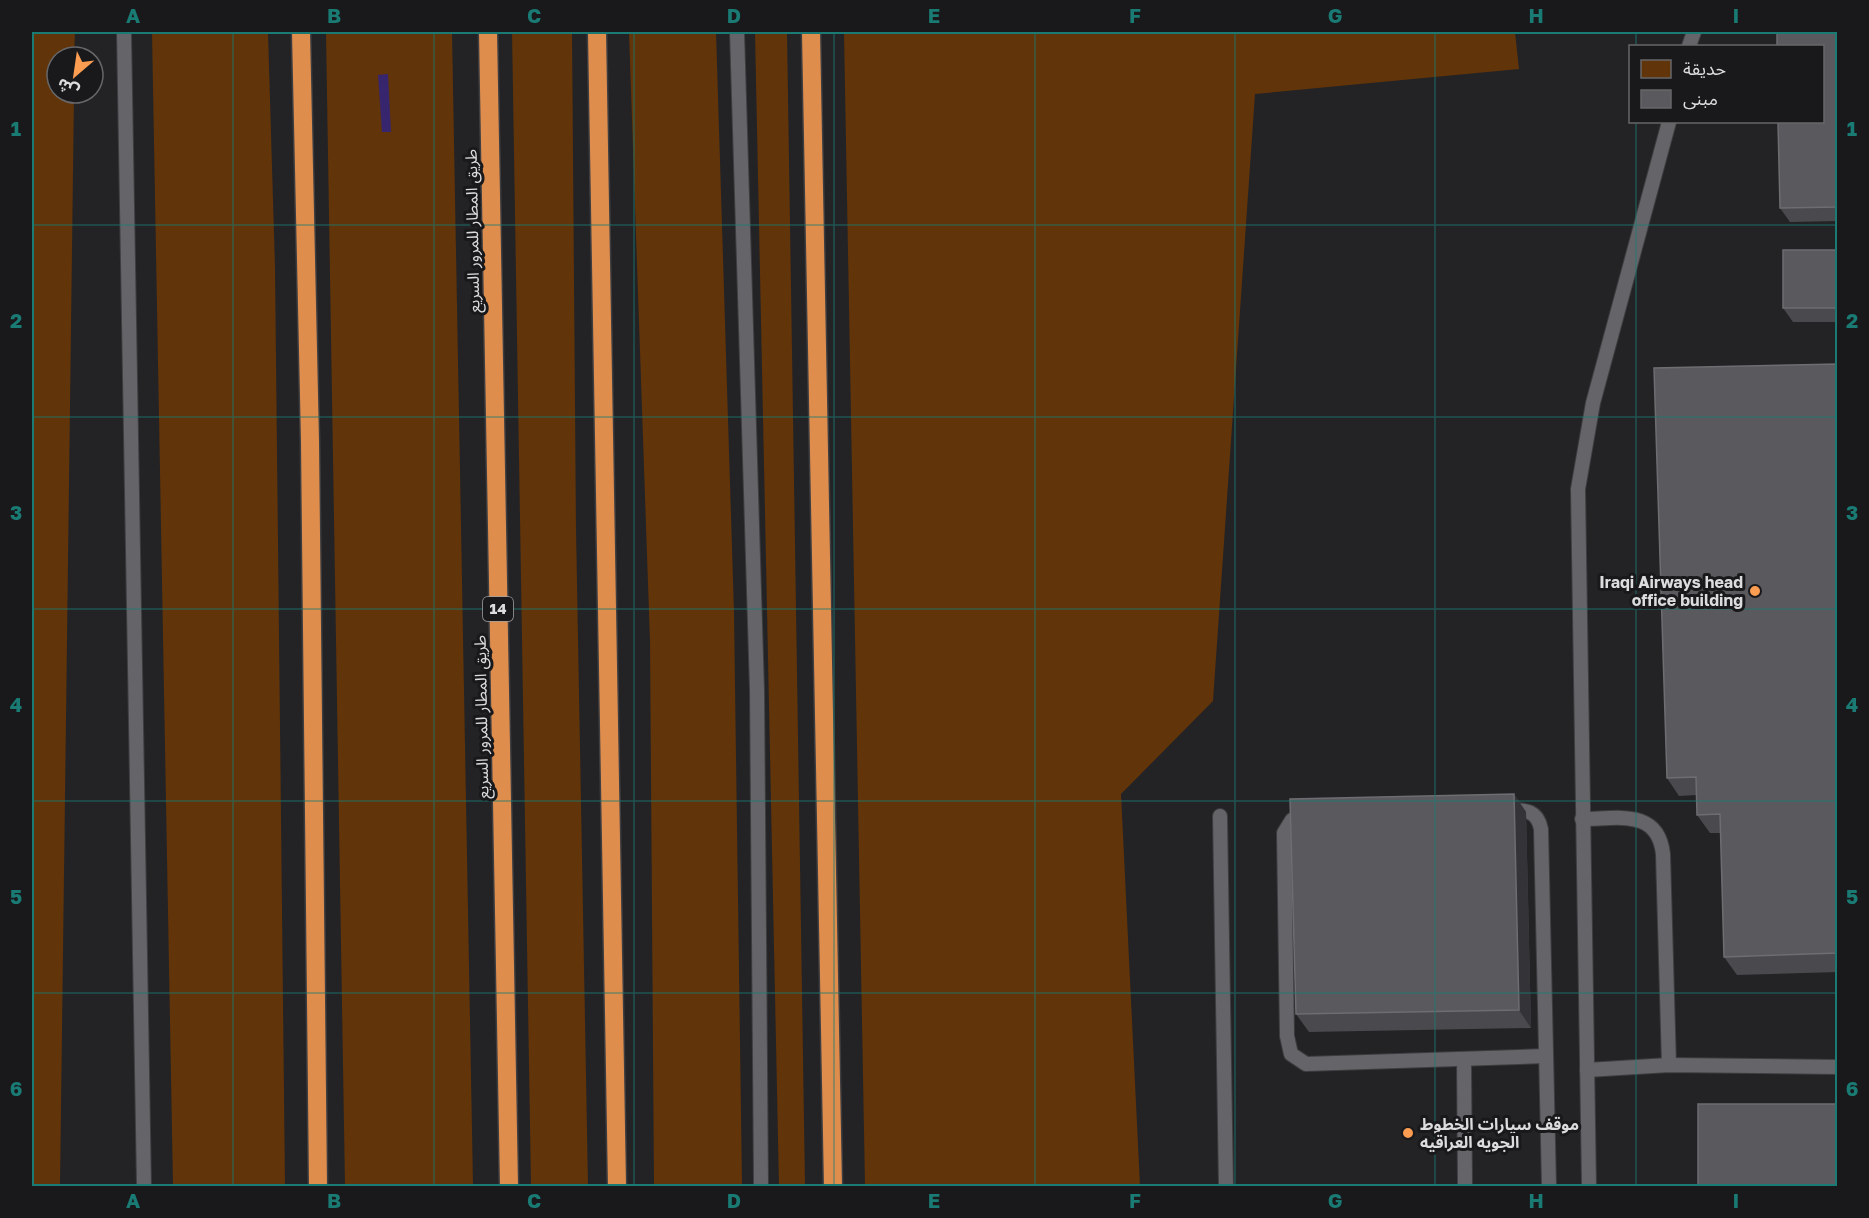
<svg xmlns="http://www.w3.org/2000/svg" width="1869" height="1218" viewBox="0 0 1869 1218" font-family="'Golos Text','Noto Sans Arabic',sans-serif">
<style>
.green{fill:#623409}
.water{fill:#37266e}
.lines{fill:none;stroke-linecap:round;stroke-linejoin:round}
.service-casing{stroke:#3e3e41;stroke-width:16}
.motorway-casing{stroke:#3e3e41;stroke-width:21}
.service{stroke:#656569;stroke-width:14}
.motorway{stroke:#df8d4d;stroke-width:18}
.wall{fill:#4a494d}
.shaded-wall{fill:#343337}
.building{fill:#5a595d;stroke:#6e6d71;stroke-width:1.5}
.grid{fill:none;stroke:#197b74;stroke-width:1.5;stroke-opacity:0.55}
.poi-dot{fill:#fc9d52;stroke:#19191c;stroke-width:2}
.labels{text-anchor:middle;stroke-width:6;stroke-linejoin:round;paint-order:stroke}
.shield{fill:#19191c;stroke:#a2a2a4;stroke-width:1.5}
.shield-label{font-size:15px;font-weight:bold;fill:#dcdcde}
.street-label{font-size:16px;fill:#dcdcde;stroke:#19191c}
.poi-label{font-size:16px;font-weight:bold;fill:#dcdcde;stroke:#19191c;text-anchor:end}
.neatline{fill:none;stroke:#197b74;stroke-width:2}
.grid-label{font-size:20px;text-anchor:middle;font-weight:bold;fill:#197b74}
</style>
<rect width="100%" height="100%" fill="#232326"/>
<!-- green -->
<g class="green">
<path d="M32 32H75L74 57H57V93H74L60 1186H32Z"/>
<path d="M152 32H268L275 268 285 1186H173Z"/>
<path d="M326 32H452L473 1186H345Z"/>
<path d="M512 32H572L576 529 588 1186H531Z"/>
<path d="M629 32H716L734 613 742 1186H654L650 641Z"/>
<path d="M755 32H787L805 1186H779Z"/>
<path d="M844 32H1515L1519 69 1255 94 1213 701 1121 794 1140 1186H865Z"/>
</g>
<!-- water -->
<path class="water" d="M388 74 391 132H382L378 75Z"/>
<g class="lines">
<!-- service casing -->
<g class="service-casing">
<g id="service">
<path d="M124 32 144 1186"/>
<path d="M737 32 757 690 761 1186"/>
<path d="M1689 46 1694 32"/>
<path d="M1507 810C1524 810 1537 809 1541 829L1549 1186"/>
<path d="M1308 815 1292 820 1284 833 1287 1036 1291 1054 1306 1064 1545 1056"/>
<path d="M1220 816 1226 1186"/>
<path d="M1582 819C1617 819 1658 808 1663 854L1669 1065"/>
<path d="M1464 1059 1465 1186"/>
<path d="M1587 1070 1669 1065 1838 1067"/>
<path d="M1589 1186 1578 489 1593 403 1669 122"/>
</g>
</g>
<!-- motorway casing -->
<g class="motorway-casing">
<g id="motorway">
<path d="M301 32 310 441 318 1186"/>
<path d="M488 32 509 1186"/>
<path d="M597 32 617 1186"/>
<path d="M811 32 833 1186"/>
</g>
</g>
<!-- service -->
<use href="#service" class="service"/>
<!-- motorway -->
<use href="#motorway" class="motorway"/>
</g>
<!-- wall -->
<g class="wall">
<path d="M1838 32V221L1790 222 1780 208Z"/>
<path d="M1838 250V322H1793L1783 308Z"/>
<path d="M1838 364V972L1737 975 1724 957 1721 833H1710L1697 815V795L1679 796 1667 778Z"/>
<path d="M1514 794 1526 812 1531 1028 1309 1032 1296 1014Z"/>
</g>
<!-- shaded-wall -->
<path class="shaded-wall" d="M1514 794 1526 812 1531 1028 1519 1010Z"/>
<!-- building -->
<g class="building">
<path d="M1777 32H1838V207L1780 208 1778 122H1822V46H1777Z"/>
<rect x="1783" y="250" width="55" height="58"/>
<path d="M1838 364V953L1724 957 1720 814 1697 815 1696 777 1667 778 1654 368Z"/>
<path d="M1514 794 1519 1010 1296 1014 1290 799Z"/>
<rect x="1698" y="1104" width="140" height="82"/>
</g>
<!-- grid -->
<path class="grid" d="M233 32V1186M434 32V1186M634 32V1186M834 32V1186M1035 32V1186M1235 32V1186M1435 32V1186M1636 32V46M1636 122V1186M32 225H1838M32 417H1838M32 609H1838M32 801H1838M32 993H1838"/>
<!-- markers -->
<g class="poi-dot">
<circle cx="1755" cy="591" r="6"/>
<circle cx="1408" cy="1133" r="6"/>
</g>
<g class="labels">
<!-- shield labels -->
<rect class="shield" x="483" y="597" width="30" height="24" rx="4.5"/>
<g class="shield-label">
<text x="498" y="614">14</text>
</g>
<!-- street labels -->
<g class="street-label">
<text transform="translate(472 231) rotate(-91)" y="6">طريق المطار للمرور السريع</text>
<text transform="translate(481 717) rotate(-91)" y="6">طريق المطار للمرور السريع</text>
</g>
<!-- poi labels -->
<g class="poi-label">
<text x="1743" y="588">Iraqi Airways head<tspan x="1743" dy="18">office building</tspan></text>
<text x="1420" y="1130" text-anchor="start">موقف سيارات الخطوط<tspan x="1420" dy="18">الجويه العراقيه</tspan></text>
</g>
</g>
<!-- border -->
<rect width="1869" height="1218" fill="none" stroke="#19191c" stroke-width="66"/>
<!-- legend -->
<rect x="1629" y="45" width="195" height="78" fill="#19191c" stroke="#67676a" stroke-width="1.5"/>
<rect x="1641" y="60" width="30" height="18" fill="#623409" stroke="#67676a" stroke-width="1.5"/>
<text x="1683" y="75" font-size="18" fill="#dcdcde">حديقة</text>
<rect x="1641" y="90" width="30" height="18" fill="#5a595d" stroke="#67676a" stroke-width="1.5"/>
<text x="1683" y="105" font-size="18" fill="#dcdcde">مبنى</text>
<!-- north arrow -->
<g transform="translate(75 75) rotate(209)"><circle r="28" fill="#19191c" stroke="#67676a" stroke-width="1.5"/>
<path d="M0-4.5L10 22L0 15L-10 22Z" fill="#fc9d52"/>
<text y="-9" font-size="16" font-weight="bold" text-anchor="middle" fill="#dcdcde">ش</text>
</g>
<rect x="33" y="33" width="1803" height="1152" class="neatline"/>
<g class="grid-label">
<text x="133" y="23">A</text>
<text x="334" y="23">B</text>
<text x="534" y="23">C</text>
<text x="734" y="23">D</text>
<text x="934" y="23">E</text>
<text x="1135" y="23">F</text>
<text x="1335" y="23">G</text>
<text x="1536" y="23">H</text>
<text x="1736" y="23">I</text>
<text x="16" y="136">1</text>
<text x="1852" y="136">1</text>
<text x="16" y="328">2</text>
<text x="1852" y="328">2</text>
<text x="16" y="520">3</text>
<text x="1852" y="520">3</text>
<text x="16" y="712">4</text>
<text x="1852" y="712">4</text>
<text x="16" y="904">5</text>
<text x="1852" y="904">5</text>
<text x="16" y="1096">6</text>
<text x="1852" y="1096">6</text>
<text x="133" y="1208">A</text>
<text x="334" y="1208">B</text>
<text x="534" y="1208">C</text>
<text x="734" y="1208">D</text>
<text x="934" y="1208">E</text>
<text x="1135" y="1208">F</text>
<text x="1335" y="1208">G</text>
<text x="1536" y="1208">H</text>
<text x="1736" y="1208">I</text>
</g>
</svg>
